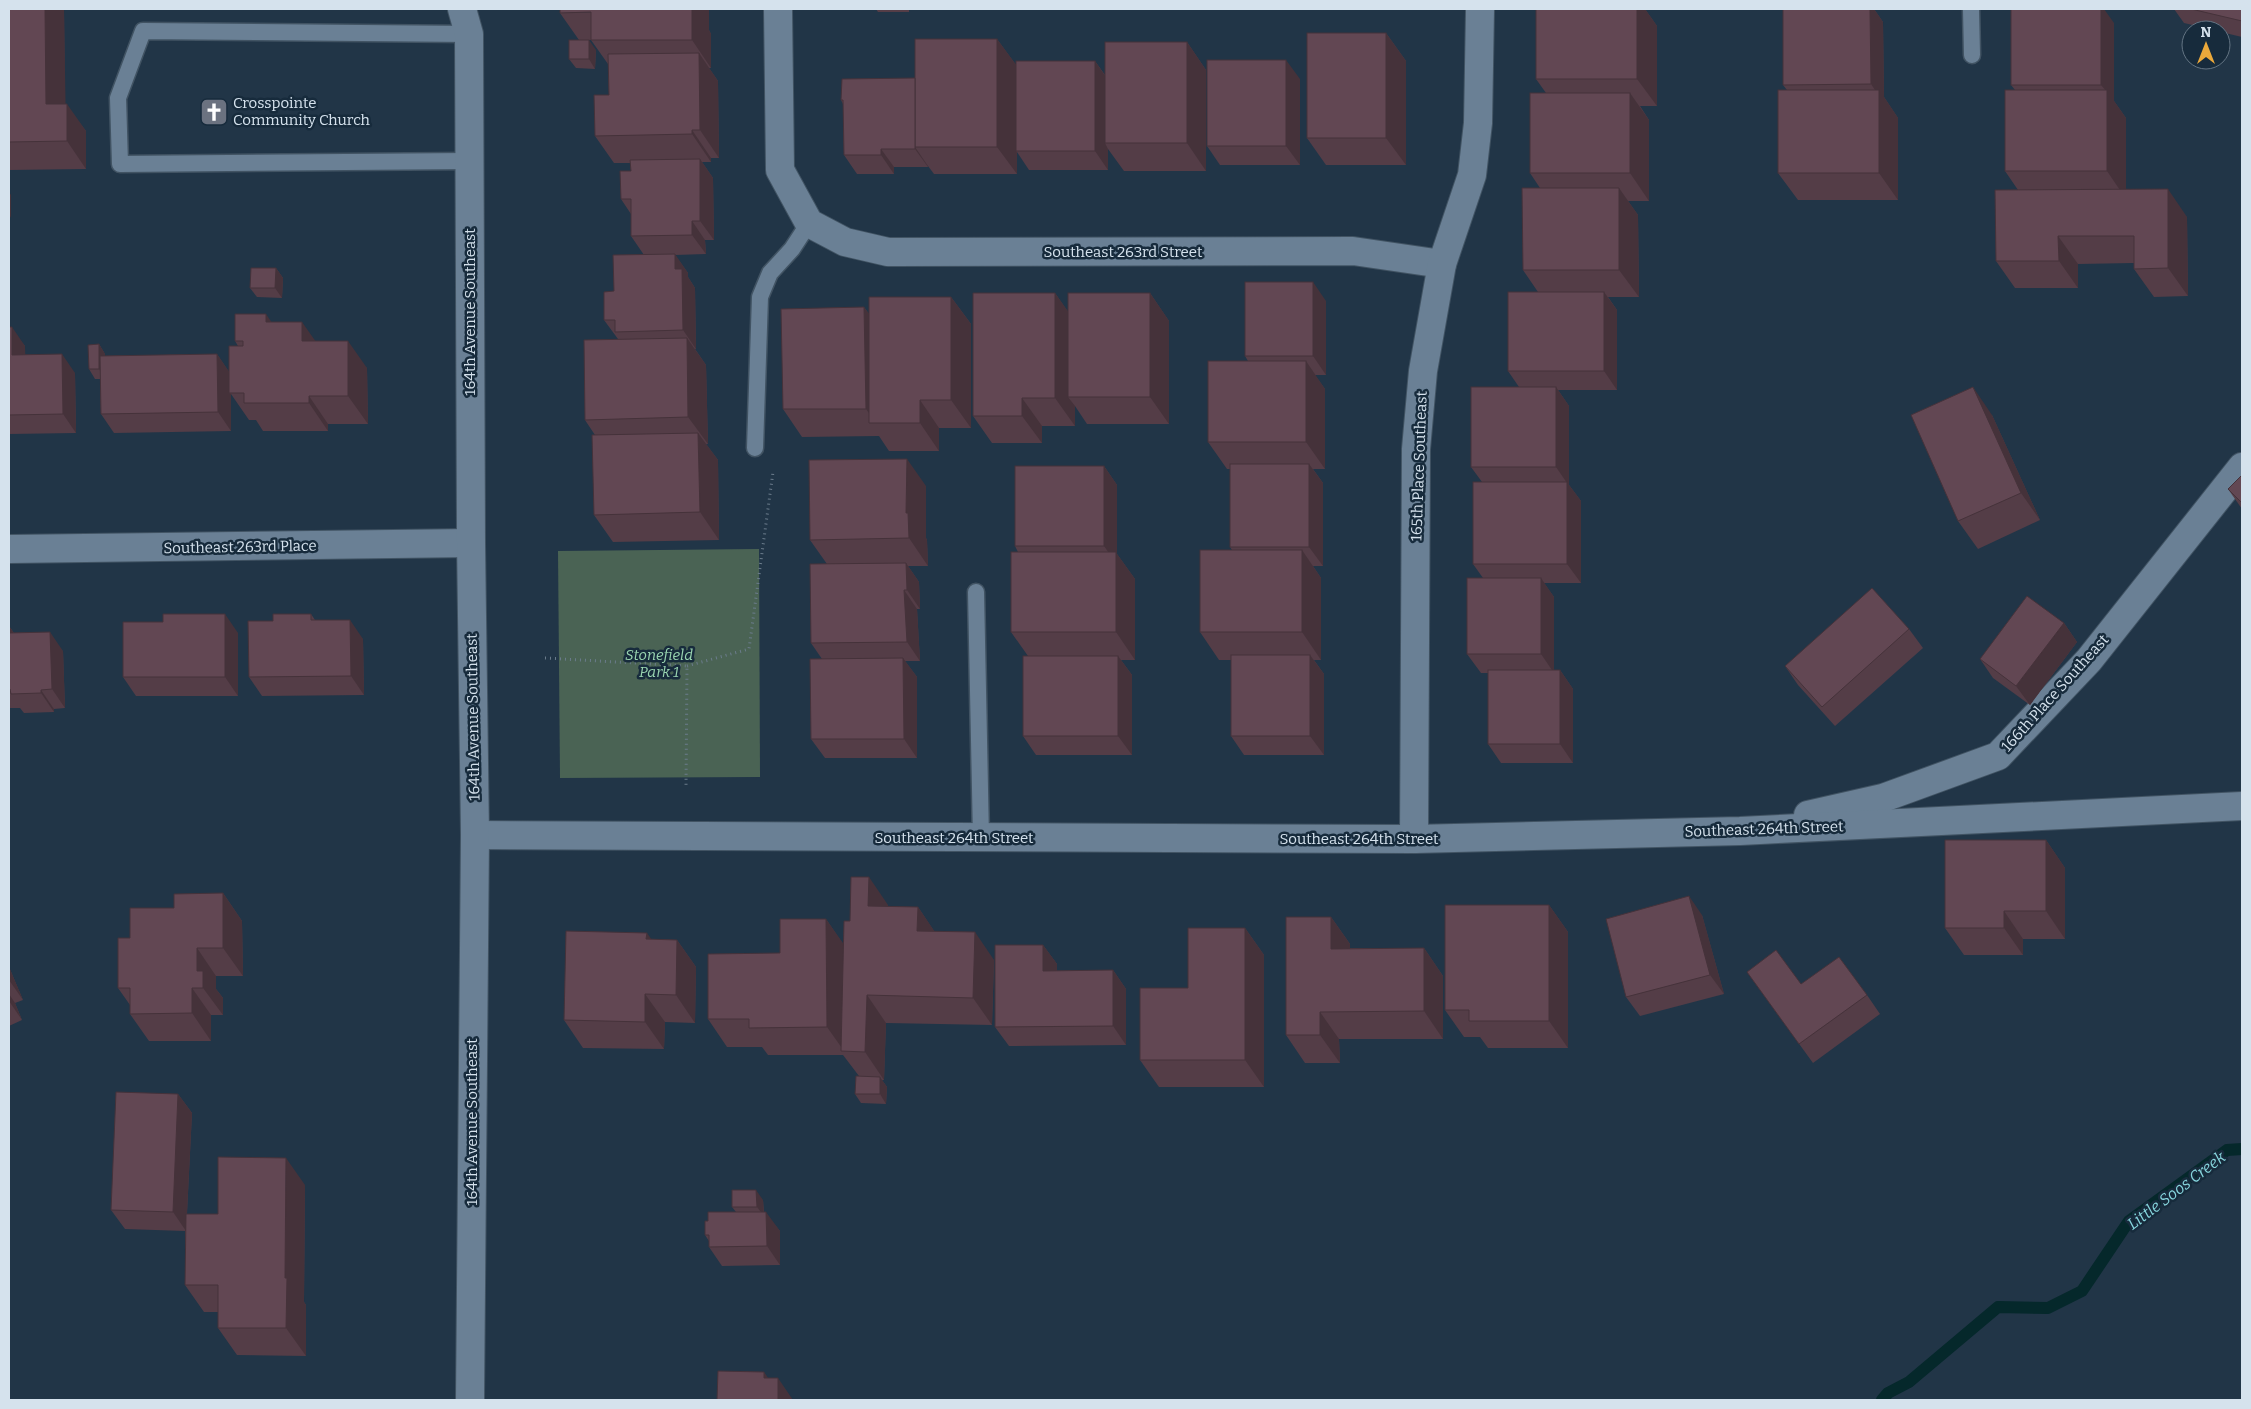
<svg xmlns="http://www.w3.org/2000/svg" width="2251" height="1409" viewBox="0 0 2251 1409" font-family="Bitter,serif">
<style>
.green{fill:#4a6354}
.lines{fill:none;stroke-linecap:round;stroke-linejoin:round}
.stream{stroke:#05282b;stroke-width:12}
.lane-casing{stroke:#415363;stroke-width:19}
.street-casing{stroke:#415363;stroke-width:30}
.secondary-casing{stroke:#415363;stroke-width:30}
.path{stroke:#6b7c8c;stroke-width:3;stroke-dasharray:1 4;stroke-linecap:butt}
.lane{stroke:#6a8095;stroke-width:16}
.street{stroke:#6a8095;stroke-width:28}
.secondary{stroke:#6a8095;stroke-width:28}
.wall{fill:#543d47}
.shaded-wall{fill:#45323a}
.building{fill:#624753;stroke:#45323a}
.labels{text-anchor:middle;stroke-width:5;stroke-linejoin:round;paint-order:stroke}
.poi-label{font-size:15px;fill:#d5e2ed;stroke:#172b3c;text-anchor:start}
.street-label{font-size:15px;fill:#d5e2ed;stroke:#172b3c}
.park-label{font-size:15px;font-style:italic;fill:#99d4b0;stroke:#172b3c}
.water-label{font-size:16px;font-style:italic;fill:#87d6de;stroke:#172b3c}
</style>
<rect width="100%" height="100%" fill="#213547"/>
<!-- green -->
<path class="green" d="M759 549 760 777 560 778 558 551Z"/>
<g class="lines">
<!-- stream -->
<path class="stream" d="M1882 1400 1888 1393 1909 1382 1998 1307 2048 1308 2082 1291 2129 1221 2227 1150 2242 1149"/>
<!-- lane casing -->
<g class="lane-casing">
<g id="lane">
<path d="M1971 9 1972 55"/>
<path d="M469 34 143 31 118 98 120 164 469 161"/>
<path d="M755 448 760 297 770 273 792 249 809 223"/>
<path d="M976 592 981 838"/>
</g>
</g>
<!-- street casing -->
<g class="street-casing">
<g id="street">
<path d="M778 9 780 170 809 223 845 242 888 252 1353 251 1442 264"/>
<path d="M9 549 471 543"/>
<path d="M1808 815 1883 798 1998 756 2089 660 2242 467"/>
<path d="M475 835 1414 839 1740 831 2242 806"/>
<path d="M1414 839 1416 449 1423 371 1442 264 1472 175 1478 123 1480 9"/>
</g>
</g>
<!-- secondary casing -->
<g class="secondary-casing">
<path id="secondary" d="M462 9 469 34 471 543 475 835 470 1400"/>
</g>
<!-- path -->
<g class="path">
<path d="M545 658 687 666 686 787"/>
<path d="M687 666 749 649 773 472"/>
</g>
<!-- lane -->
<use href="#lane" class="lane"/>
<!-- street -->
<use href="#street" class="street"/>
<!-- secondary -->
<use href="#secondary" class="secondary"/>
</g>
<!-- wall -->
<g class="wall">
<path d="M9 9H64L65 104 86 131V169L9 170Z"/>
<path d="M709 9V30L711 34V68H709L718 81 719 158H711V162H702L713 178 714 240H705L706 254 675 255 688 273V277L695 288 696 349H695L706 365 708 444H706L718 460 719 540 613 542 594 515 595 435 585 420 618 339 604 320 614 291 644 255 631 236V214L621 199 631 171 630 163H614L595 136 609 95 608 64 591 40H579L560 13Z"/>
<path d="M876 9H909V12H878Z"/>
<path d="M1536 9H1645L1657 26V106H1640L1649 120V201H1628L1638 215 1639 297H1608L1617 310V390H1558L1569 406V485L1581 501V583H1544L1554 597V670H1560L1573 689V763H1501L1488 744V673H1481L1467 654 1483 578 1473 564 1482 482 1471 467 1519 387 1508 371 1538 292 1523 270 1540 188 1530 173 1546 93 1536 79Z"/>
<path d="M1783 9H1874L1883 22 1884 97 1898 118V200H1798L1778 173 1787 90 1783 85Z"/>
<path d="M2174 9H2242V37L2221 32V30H2214L2184 23Z"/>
<path d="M2114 23V101L2126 118V189L2187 217 2188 296 2154 297 2134 269V263L2078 264V288H2015L1996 261 2018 190 2005 171 2015 90 2011 85Z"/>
<path d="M1386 33 1406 61V165H1326L1307 138Z"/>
<path d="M997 39 1016 65 1095 61 1105 75 1187 42 1206 70V171H1124L1108 149V170H1029L1017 152V174H934L928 166V167H894V174H857L844 155 843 104 841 100 915 79Z"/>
<path d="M596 50 595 69 576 68 569 59Z"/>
<path d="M1300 79V165H1220L1207 146Z"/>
<path d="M276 268 283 278 282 298 257 297 250 288Z"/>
<path d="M1055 293 1068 312 1150 293 1169 321V424H1087L1075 406V426H1042V443H992L973 416Z"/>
<path d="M951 297 971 324V428H939V451H889L879 436 802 437 783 409 864 307 869 314Z"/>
<path d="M1326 301V375H1315L1325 389V469H1313L1323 483V566H1313L1321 578V660H1314L1324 674V755H1244L1231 736V660H1219L1200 632 1232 550 1230 547V469H1227L1208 442 1248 361 1245 356Z"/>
<path d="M272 322 315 341 367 368 368 424H328V431H263L256 420H249L231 394V431L114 433 101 414 100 379H95L89 369 99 344 105 354V356L217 354 229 372 238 346 235 341Z"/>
<path d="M9 327 25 346V355L75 373 76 433 9 434Z"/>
<path d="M1992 415 2040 520 1978 549 1958 521Z"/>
<path d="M1104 466 1117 485V554L1135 579V660H1121L1132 675V755H1036L1023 736 1028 656 1011 632 1018 552 1015 546Z"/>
<path d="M2242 475V509L2228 489Z"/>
<path d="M926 486V538L927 540 928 566H908L919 582 920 609H917L920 661H905L917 677V758H825L811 739 822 659 811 643 827 564 810 540Z"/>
<path d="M311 614 315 620 363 639 364 695 262 696 249 677 273 621Z"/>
<path d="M163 622 238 633V696H136L123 677Z"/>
<path d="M2064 623 2077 642 2030 705 1993 678 1980 659Z"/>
<path d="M9 626 14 633 63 651 65 708 54 709V712L24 713 20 708H9Z"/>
<path d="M1909 629 1923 648 1835 726 1798 685 1785 666Z"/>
<path d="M2046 840 2065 868V939H2023V955H1964L1945 928Z"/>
<path d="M223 893 242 921 243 976H216V989L223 998V1015H211V1041H149L130 1014V1005L118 988 130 938 174 908Z"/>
<path d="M888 905V907H918L934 931 994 960 992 1025 886 1023 884 1080H882L887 1087 886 1104 861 1103 855 1094 859 1076 843 1055H768L762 1047H727L708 1019 780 953 826 919 843 944 850 921Z"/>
<path d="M1549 905 1568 932V1048H1488L1480 1037H1464L1445 1010Z"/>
<path d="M1702 915 1724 994 1640 1016 1626 997Z"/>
<path d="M1331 917 1350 944V948H1424L1443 976V1039H1339L1340 1063H1305L1286 1035Z"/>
<path d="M1245 928 1264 955V1087H1159L1140 1060 1188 988Z"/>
<path d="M651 939 677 940 696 967 695 1023 665 1022 664 1049 583 1048 564 1020Z"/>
<path d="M1043 945 1057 964V971L1113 970 1126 989V1045L1009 1046 995 1027Z"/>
<path d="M9 967 23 1000 15 1003 22 1020 9 1026Z"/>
<path d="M1747 972 1801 984 1867 995 1880 1014 1813 1063Z"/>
<path d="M178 1094 192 1113 187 1214H218L305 1185 304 1302 306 1305V1356L237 1355 218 1328V1312H204L185 1285V1231L125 1229 111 1210Z"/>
<path d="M763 1200 764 1212 780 1231V1265L722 1266 709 1247V1241L705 1235 708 1221 736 1212 732 1207Z"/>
</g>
<!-- shaded-wall -->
<g class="shaded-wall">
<path d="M45 9H64L66 131 46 104Z"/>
<path d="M691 9H709V30L711 34V68L692 40Z"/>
<path d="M1637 9H1645L1657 26V106L1637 79Z"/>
<path d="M1870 9H1874L1883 22 1884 97 1898 118V200L1879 173V96L1871 84Z"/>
<path d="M2101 9H2104L2114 23V101L2126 118V199L2107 171V92L2101 85Z"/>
<path d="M1386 33 1406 61V165L1386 138Z"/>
<path d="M997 39 1017 66 1016 151 1017 152V174L997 147Z"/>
<path d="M589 40 596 50 595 69 589 59Z"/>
<path d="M1187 42 1206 70V171L1187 143Z"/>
<path d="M699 53 718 81 719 158 700 130Z"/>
<path d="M1286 60 1300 79V165L1286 146Z"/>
<path d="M1095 61 1108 80 1105 143 1108 149V170L1095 151Z"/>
<path d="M1630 93 1649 120V201L1630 173Z"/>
<path d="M67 104 86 131V169L67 141Z"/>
<path d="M692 130 711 158V162L692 134Z"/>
<path d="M915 147 928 166V167L915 149Z"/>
<path d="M881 149 894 167V174L881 155Z"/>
<path d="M700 159 713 178 714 240 700 221Z"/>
<path d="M1619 188 1638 215 1639 297 1619 270Z"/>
<path d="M2168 189 2187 217 2188 296 2168 268Z"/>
<path d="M9 192 11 195V218L9 214Z"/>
<path d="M692 221 705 240 706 254 692 235Z"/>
<path d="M2058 236 2078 264V288L2059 261Z"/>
<path d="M675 254 688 273V277L695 288 696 349 683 330 675 269Z"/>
<path d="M276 268 283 278 282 298 275 288Z"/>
<path d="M1313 282 1326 301V375L1313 356Z"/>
<path d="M1604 292 1617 310V390L1604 371Z"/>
<path d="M1055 293 1075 321 1068 397 1075 406V426L1055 398Z"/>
<path d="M1150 293 1169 321V424L1150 397Z"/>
<path d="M951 297 971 324V428L951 400Z"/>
<path d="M864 307 884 334 876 423 866 409Z"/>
<path d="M266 314 285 342 266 322Z"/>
<path d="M302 322 321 349 302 341Z"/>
<path d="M12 327 25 346 26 374 12 355Z"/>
<path d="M687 338 706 365 708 444 688 417Z"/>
<path d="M348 341 367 368 368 424 348 396Z"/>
<path d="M99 344 105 354 106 379 99 369Z"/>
<path d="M62 354 75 373 76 433 63 414Z"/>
<path d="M217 354 230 373 229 393 231 394V431L218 412Z"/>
<path d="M1306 361 1325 389V469L1306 442Z"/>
<path d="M1556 387 1569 406V485L1581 501V583L1567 564V483L1556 467Z"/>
<path d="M1973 387 1992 415 2040 520 2021 493Z"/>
<path d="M309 396 328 424V431L309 403Z"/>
<path d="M1022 398 1042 426V443L1022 416Z"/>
<path d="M920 400 939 428V451L920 423Z"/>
<path d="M698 433 718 460 719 540 700 512Z"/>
<path d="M907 459 926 486V538L927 540 928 566 909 538 906 513Z"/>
<path d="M1309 464 1323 483V566L1309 547Z"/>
<path d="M1104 466 1117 485V554L1135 579V660L1116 632V563L1104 546Z"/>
<path d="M1302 550 1321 578V660L1302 632Z"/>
<path d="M906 563 919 582 920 609 907 590Z"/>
<path d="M1541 578 1554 597V673L1541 654Z"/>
<path d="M904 590 917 609 920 661 907 642Z"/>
<path d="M225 614 238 633V696L225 677Z"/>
<path d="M350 620 363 639 364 695 351 676Z"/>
<path d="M2064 623 2077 642 2030 705 2016 686Z"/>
<path d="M9 626 22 645 9 633Z"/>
<path d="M50 632 63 651 65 708 52 689Z"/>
<path d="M1310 655 1324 674V755L1310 736Z"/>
<path d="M1118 656 1132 675V755L1118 736Z"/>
<path d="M903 658 917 677V758L904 739Z"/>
<path d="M1560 670 1573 689V763L1560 744Z"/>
<path d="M41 690 54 709V712L41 693Z"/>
<path d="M2046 840 2065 868V939L2046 911Z"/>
<path d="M869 877 888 905V934L868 906Z"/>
<path d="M223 893 242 921 243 976 223 948Z"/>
<path d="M1689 896 1702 915 1724 994 1710 975Z"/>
<path d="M1549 905 1568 932V1048L1549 1021Z"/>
<path d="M918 907 937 935 917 931Z"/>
<path d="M2004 911 2023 939V955L2004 928Z"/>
<path d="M1331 917 1350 944V976L1331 949Z"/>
<path d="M826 919 845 946 844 1051 827 1027Z"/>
<path d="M1245 928 1264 955V1087L1245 1060Z"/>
<path d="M975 932 994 960 992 1025 973 998Z"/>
<path d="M647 933 666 960 646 939Z"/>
<path d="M677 940 696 967 695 1023 676 995Z"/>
<path d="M1043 945 1057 964V990L1043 971Z"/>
<path d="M197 948 216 976V989L223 998V1015L203 988 197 971Z"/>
<path d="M1424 948 1443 976V1039L1424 1011Z"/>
<path d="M9 967 23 1000 9 980Z"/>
<path d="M1113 970 1126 989V1045L1113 1026Z"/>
<path d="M192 988 211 1015V1041L192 1013Z"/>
<path d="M9 994 15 1003 22 1020 9 1001Z"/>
<path d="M645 994 665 1022 664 1049 645 1022Z"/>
<path d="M867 995 886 1023 884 1080 865 1052Z"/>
<path d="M1320 1012 1339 1039 1340 1063 1320 1035Z"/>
<path d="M880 1077 887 1087 886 1104 880 1094Z"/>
<path d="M178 1094 192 1113 186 1231 173 1212Z"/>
<path d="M286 1158 305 1185 304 1302 306 1305V1356L286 1328 285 1278Z"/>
<path d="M756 1190 763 1200 764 1216 757 1207Z"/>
<path d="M766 1212 780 1231V1265L767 1246Z"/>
<path d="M764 1372 778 1392V1378L793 1400H778L764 1378Z"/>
</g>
<!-- building -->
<g class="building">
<path d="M9 9H45L46 104H67V141L9 142Z"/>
<path d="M560 9H692V40H591V12L560 13Z"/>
<rect x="1536" y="9" width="101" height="70"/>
<path d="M1783 9H1870L1871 84 1783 85Z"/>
<rect x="2011" y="9" width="90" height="76"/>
<path d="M2191 9H2242V21Z"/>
<rect x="1307" y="33" width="79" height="105"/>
<rect x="915" y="39" width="82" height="108"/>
<rect x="569" y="40" width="20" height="19"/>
<rect x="1105" y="42" width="82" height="101"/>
<path d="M699 53 700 130H692V134L595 136 594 95H609L608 54Z"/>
<rect x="1207" y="60" width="79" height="86"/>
<rect x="1016" y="61" width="79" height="90"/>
<path d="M915 78V149H881V155H844L843 100H841L842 79Z"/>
<rect x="1778" y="90" width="101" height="83"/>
<rect x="2005" y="90" width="102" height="81"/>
<rect x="1530" y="93" width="100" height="80"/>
<path d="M700 159V221H692V235L631 236V199H621L620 171H631L630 160Z"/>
<path d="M1522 188H1619V270H1523Z"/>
<path d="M2168 189V268L2134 269V236H2058L2059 261H1996L1995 190Z"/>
<path d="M675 254V269H682L683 330 615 332V320H604V292L614 291 613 255Z"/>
<path d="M251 268H276L275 288H250Z"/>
<rect x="1245" y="282" width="68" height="74"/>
<rect x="1508" y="292" width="96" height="79"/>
<path d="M973 293H1055V398H1022V416H973Z"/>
<rect x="1068" y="293" width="82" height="104"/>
<path d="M869 297H951V400H920V423H869Z"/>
<path d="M864 307 866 409H783L781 309Z"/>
<path d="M235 314H266V322H302V341H348V396H309V403H244V393H229V346H243V341H235Z"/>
<path d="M9 327H12V355L62 354 63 414 9 415Z"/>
<path d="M687 338 688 417 585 420 584 340Z"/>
<path d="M99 344V369H89L88 345Z"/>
<path d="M217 354 218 412 101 414 100 356Z"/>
<rect x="1208" y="361" width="98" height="81"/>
<rect x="1471" y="387" width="85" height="80"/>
<path d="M1973 387 2021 493 1958 521 1911 415Z"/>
<path d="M698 433 700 512 594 515 592 435Z"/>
<path d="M907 459 906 513H908L909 538 810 540 809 460Z"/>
<rect x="1230" y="464" width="79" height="83"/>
<rect x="1015" y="466" width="89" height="80"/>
<path d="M2242 475V503L2228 489Z"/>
<rect x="1473" y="482" width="94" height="82"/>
<rect x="1200" y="550" width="102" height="82"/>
<rect x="1011" y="552" width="105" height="80"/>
<path d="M906 563 907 590H904L907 642 811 643 810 564Z"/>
<rect x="1467" y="578" width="74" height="76"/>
<path d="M1872 588 1909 629 1822 707 1785 666Z"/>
<path d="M2027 596 2064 623 2016 686 1980 659Z"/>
<path d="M163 614H225V677H123V622H163Z"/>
<path d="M273 614H311V620H350L351 676 249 677 248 621H273Z"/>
<path d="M9 626V633L50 632 52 689 41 690V693L11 694 10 689H9Z"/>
<rect x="1231" y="655" width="79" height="81"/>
<rect x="1023" y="656" width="95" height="80"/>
<path d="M903 658 904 739H811L810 659Z"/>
<rect x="1488" y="670" width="72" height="74"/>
<path d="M1945 840H2046V911H2004V928H1945Z"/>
<path d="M851 877H869L868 906 918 907 917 931 975 932 973 998 867 995 865 1052 841 1051 844 921H850Z"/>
<path d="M223 893V948H197V971H203V988H192V1013L130 1014V988H118V938H130V908H174V894Z"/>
<path d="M1689 896 1710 975 1626 997 1606 919Z"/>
<path d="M1445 905H1549V1021H1469V1010H1445Z"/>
<path d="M1286 917H1331V949L1424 948V1011L1320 1012V1035H1286Z"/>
<path d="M780 919H826L827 1027 749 1028V1019H708V954L780 953Z"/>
<path d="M1188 928H1245V1060H1140V988H1188Z"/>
<path d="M566 931 647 933 646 939 677 940 676 995 645 994V1022L564 1020Z"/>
<path d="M995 945H1043V971L1113 970V1026L995 1027Z"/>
<path d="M1776 950 1801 984 1839 957 1867 995 1799 1044 1747 972Z"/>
<path d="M856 1076 880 1077V1094H855Z"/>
<path d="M116 1092 178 1094 173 1212 111 1210Z"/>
<path d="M218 1157 286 1158 285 1278H287L286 1328H218V1285H185L186 1214H218Z"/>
<path d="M732 1190H756L757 1207H732Z"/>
<path d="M708 1212H766L767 1246 709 1247V1235H705V1221H708Z"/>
<path d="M718 1371 764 1372V1378H778V1400H717Z"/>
</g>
<!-- icons -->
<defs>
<g id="church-square" transform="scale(1.4375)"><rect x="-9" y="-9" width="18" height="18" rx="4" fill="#6b7280" stroke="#172b3c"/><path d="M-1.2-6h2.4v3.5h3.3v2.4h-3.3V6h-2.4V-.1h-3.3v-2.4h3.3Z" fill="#fff"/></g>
</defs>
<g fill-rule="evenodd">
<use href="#church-square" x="214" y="112"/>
</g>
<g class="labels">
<!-- poi labels -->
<g class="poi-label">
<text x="233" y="108">Crosspointe<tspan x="233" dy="17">Community Church</tspan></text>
</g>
<!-- street labels -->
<g class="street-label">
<text x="1123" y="257">Southeast 263rd Street</text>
<text transform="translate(470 312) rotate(-90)" y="5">164th Avenue Southeast</text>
<text transform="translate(1419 466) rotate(-88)" y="5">165th Place Southeast</text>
<text transform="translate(240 547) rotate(-1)" y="5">Southeast 263rd Place</text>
<text transform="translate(2055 693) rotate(-48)" y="5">166th Place Southeast</text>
<text transform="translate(473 717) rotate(-91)" y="5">164th Avenue Southeast</text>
<text transform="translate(1764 829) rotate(-2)" y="5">Southeast 264th Street</text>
<text x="954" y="843">Southeast 264th Street</text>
<text x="1359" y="844">Southeast 264th Street</text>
<text transform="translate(472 1122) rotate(-90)" y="5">164th Avenue Southeast</text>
</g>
<!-- park labels -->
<g class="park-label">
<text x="659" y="660">Stonefield<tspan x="659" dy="17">Park 1</tspan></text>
</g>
<!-- water labels -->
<g class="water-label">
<text transform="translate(2176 1190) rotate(-37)" y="6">Little Soos Creek</text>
</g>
</g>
<!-- border -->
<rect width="2251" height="1409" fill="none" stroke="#d5e2ed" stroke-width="20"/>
<!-- north arrow -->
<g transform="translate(2206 45)"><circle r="24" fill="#172b3c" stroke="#637483"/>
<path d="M0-4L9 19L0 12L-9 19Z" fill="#eca93b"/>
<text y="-8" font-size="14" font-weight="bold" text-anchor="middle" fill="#d5e2ed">N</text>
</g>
</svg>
